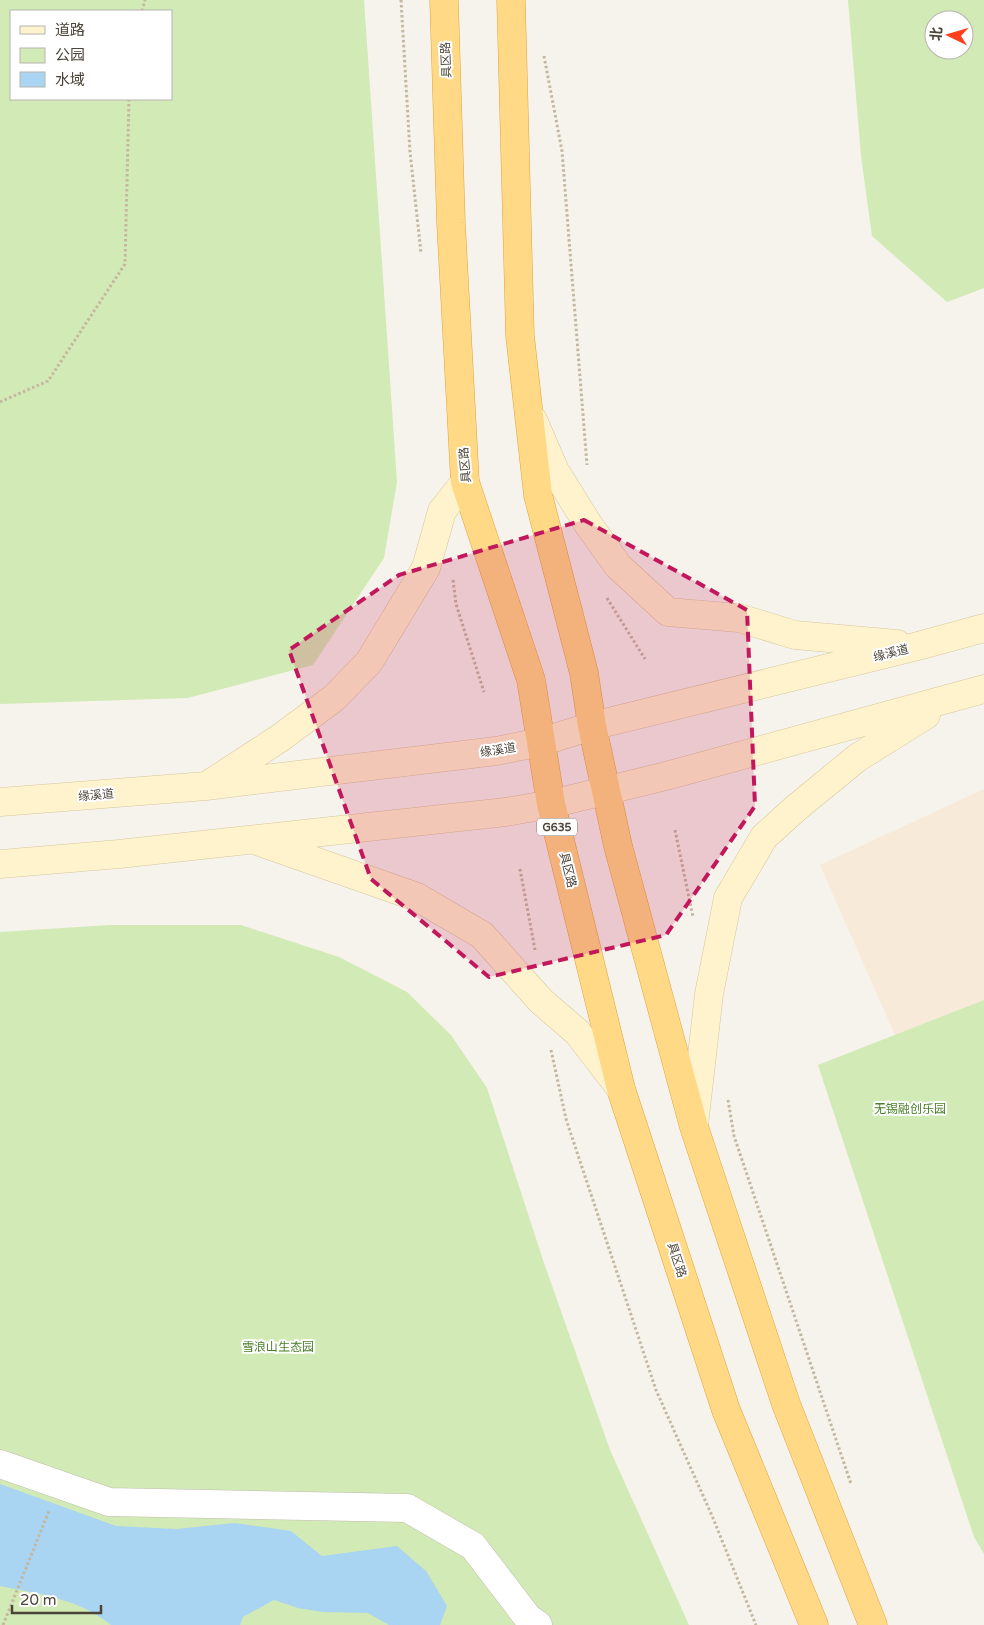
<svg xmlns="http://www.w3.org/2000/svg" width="984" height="1625" viewBox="0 0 984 1625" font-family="'Varela Round','Noto Sans SC',sans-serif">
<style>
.commercial{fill:#f7ead8}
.green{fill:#d2eab5;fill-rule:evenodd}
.water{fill:#a9d4f2}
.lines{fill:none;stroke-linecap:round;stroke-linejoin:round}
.minor-casing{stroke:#c2bbae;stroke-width:29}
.secondary-casing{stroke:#d6c79b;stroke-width:29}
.trunk-casing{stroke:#e0a43c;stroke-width:29}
.path{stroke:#c4b79f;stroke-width:3;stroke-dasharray:2.5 2.5;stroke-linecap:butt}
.minor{stroke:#fff;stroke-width:28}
.secondary{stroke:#fff3cd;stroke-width:28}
.trunk{stroke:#ffd985;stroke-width:28}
.marked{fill:#c2185b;fill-opacity:0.2;stroke:#c2185b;stroke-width:4;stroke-dasharray:10 6;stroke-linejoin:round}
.labels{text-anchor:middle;stroke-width:4;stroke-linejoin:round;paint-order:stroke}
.shield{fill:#fff;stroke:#817c74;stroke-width:1}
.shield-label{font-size:11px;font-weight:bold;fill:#4b4439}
.street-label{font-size:12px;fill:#4b4439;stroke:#fff}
.park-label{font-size:12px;fill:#4a7f2a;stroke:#fff}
</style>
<rect width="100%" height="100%" fill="#f6f3ec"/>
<!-- commercial -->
<path class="commercial" d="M984 789V1000L895 1035 820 865Z"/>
<!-- green -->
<g class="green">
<path d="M0 0H364L397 482 384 558 313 665 188 698 0 704ZM11 11H171V99H11Z"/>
<path d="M848 0H984V288L947 302 872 236 861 156ZM934 20H964V50H934Z"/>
<path d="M110 925H241L339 957 407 992 451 1035 487 1088 544 1263 610 1450 689 1625H0V932Z"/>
<path d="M984 1000V1554L974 1537 818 1065Z"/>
</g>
<!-- water -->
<path class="water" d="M0 1484 116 1526 176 1529 235 1523 291 1531 322 1556 397 1546 426 1571 447 1606 440 1625H389L368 1613 323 1612 298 1608 274 1600 243 1617 240 1625H111C79 1599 40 1594 0 1586Z"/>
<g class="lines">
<!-- minor casing -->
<g class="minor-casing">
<path id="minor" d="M0 1464 109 1502 407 1508 473 1546 528 1618 538 1625"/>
</g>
<!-- secondary casing -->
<g class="secondary-casing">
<g id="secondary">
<path d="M533 420 555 471 588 524 618 566 668 612 739 618 795 635 897 644"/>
<path d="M211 783 280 738 334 698 369 662 426 568 442 511 465 482"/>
<path d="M0 802 206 786 496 751 541 742 592 726 918 646 984 628"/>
<path d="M260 842 417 897 482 935 541 1001 577 1032 621 1089"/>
<path d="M0 864 119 854 506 812 551 804 666 776 984 689"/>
<path d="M694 1125 709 994 728 898 764 837 796 808 857 758 926 715"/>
</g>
</g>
<!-- trunk casing -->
<g class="trunk-casing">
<g id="trunk">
<path d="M444 0 451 223 465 482 531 680 551 804 621 1089 726 1410 814 1625"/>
<path d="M511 0 520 336 538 495 584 673 592 726 618 846 694 1127 786 1404 873 1625"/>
</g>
</g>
<!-- path -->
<g class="path">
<path d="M401 0 410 152 421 253"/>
<path d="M142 11 145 0"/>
<path d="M544 56 562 151 587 465"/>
<path d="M0 402 48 381 125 264 129 99"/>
<path d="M453 580 456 604 484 692"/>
<path d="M607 598 645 659"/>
<path d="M675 830 693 917"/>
<path d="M520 869 535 950"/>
<path d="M551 1050 566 1119 656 1390 713 1518 756 1625"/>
<path d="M728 1100 734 1136 851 1484"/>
<path d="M3 1625 49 1511"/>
</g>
<!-- minor -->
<use href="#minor" class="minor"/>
<!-- secondary -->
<use href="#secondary" class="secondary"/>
<!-- trunk -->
<use href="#trunk" class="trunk"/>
</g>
<!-- marked area -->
<path class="marked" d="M584 520 747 610 755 806 666 935 489 977 371 879 289 650 399 575Z"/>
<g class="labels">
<!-- shield labels -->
<rect class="shield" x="537" y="818.5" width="40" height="17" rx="4"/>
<g class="shield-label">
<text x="557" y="831">G635</text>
</g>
<!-- street labels -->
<g class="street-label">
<text transform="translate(446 60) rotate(-92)" y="4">具区路</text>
<text transform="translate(465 465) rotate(-95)" y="4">具区路</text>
<text transform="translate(891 653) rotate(-14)" y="4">缘溪道</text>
<text transform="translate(498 750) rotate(-9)" y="4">缘溪道</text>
<text transform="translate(96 795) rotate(-5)" y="4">缘溪道</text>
<text transform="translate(568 870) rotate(76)" y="4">具区路</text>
<text transform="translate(677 1260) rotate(72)" y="4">具区路</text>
</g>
<!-- park labels -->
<g class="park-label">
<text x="910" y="1113">无锡融创乐园</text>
<text x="278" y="1351">雪浪山生态园</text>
</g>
</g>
<!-- legend -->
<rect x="10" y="10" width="162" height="90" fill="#ffffff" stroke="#b7b4b0"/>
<rect x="20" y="26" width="25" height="8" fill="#fff3cd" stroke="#b7b4b0"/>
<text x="55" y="35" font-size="15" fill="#4b4439">道路</text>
<rect x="20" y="48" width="25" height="15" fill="#d2eab5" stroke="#b7b4b0"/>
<text x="55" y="60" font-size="15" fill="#4b4439">公园</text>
<rect x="20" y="72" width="25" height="15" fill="#a9d4f2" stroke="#b7b4b0"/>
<text x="55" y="85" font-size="15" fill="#4b4439">水域</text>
<!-- north arrow -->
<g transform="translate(949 35) rotate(275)"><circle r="24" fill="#ffffff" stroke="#b7b4b0"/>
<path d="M0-4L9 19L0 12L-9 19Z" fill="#fc3f1d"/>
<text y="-8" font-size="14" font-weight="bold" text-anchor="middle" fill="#4b4439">北</text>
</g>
<!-- scale -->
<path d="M12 1605v8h89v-8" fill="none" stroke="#4b4439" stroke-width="2.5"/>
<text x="20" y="1605" font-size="15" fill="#4b4439" stroke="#ffffff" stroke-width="4" paint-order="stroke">20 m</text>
</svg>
